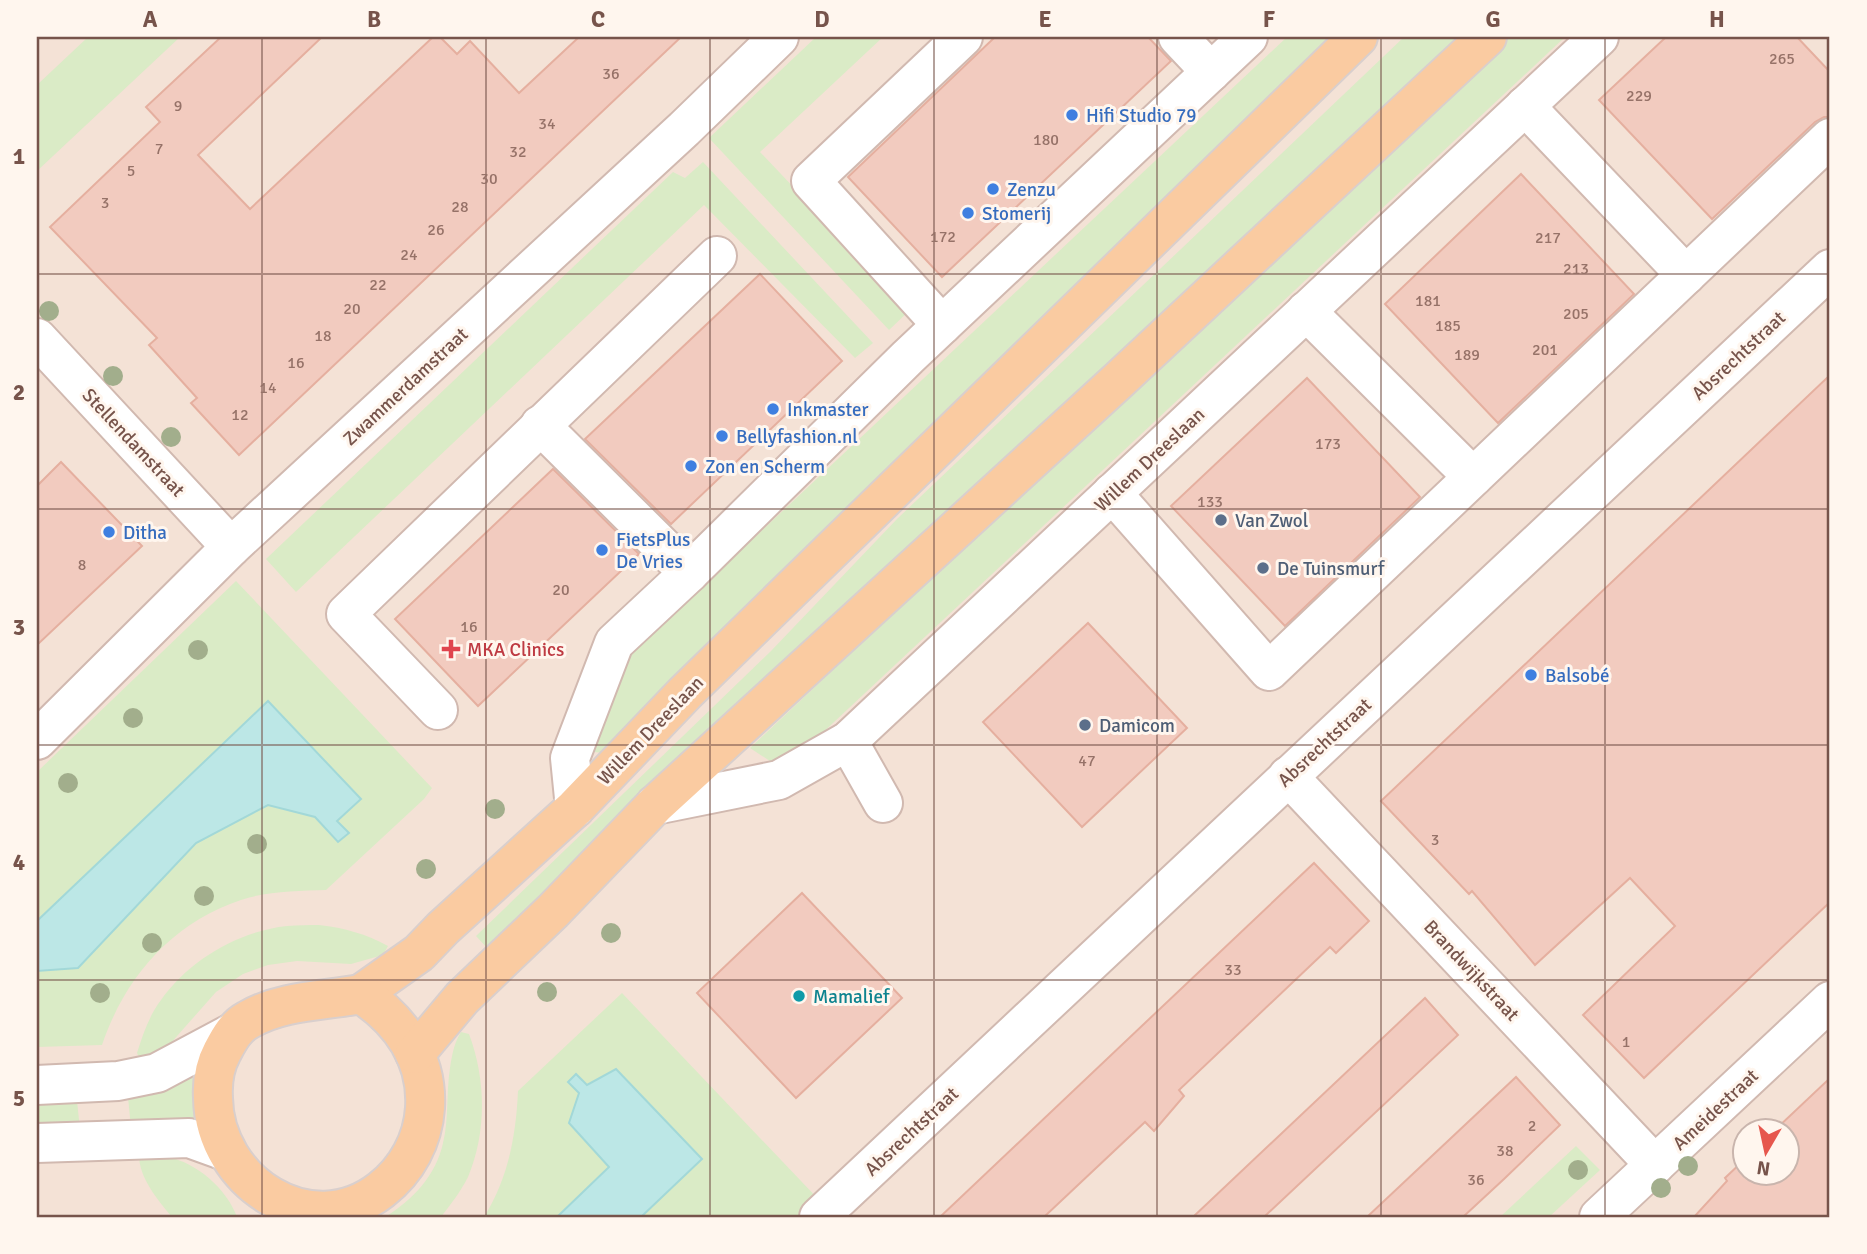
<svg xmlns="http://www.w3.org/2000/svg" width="1867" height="1254" viewBox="0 0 1867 1254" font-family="Signika,sans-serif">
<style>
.residential{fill:#f4e2d6;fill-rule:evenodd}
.green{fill:#daebc6}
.water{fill:#bce7e6;stroke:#a2d8d8;stroke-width:2}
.building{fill:#f2cbbf;stroke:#e5af9f;stroke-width:2}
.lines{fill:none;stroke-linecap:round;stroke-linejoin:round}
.minor-casing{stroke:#d1b9b0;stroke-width:42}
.major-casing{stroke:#d9cfcd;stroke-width:42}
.minor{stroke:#fff;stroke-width:38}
.major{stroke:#facba1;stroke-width:38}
.tree{fill:#a2ae8c}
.grid{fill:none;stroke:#77544b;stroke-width:2;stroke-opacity:0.55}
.shop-dot{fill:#3f7fe0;stroke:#fff6ee;stroke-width:2.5}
.service-dot{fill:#5c6f8a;stroke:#fff6ee;stroke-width:2.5}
.health-dot{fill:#e0444e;stroke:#fff6ee;stroke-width:2.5}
.culture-dot{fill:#0f9aa8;stroke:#fff6ee;stroke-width:2.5}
.labels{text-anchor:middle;stroke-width:6;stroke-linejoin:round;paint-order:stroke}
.number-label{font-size:16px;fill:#967268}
.shop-label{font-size:19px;fill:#366cbe;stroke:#fff6ee;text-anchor:start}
.street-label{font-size:19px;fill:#77544b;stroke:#fff6ee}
.service-label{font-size:19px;fill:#4e5e75;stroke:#fff6ee;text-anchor:start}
.health-label{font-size:19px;fill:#be3a42;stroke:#fff6ee;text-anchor:start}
.culture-label{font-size:19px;fill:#0d838f;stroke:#fff6ee;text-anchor:start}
.neatline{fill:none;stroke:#77544b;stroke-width:2.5}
.grid-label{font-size:23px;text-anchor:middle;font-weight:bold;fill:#77544b}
</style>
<rect width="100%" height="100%" fill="#fcf1e8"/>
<!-- residential -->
<path class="residential" d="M37 37H1830V1217H37ZM1744 1132H1786V1174H1744Z"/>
<!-- green -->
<g class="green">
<path d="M88 37H180L37 171V85Z"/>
<path d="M816 37H883L760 152 910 310 889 330 709 138Z"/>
<path d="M1287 37H1339L604 753 594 752 597 708 625 659Z"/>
<path d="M1404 37H1460L488 949 476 936 771 651 897 519Z"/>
<path d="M1506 37H1565L817 738 776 765 750 748Z"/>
<path d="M703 162 873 343 855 358 704 205 296 592 266 559 673 172 685 178Z"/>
<path d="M236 581 432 788 424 799 326 890C298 891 268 891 241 900 172 923 125 977 102 1045L37 1047V971L78 968 196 843 268 805 337 821 360 800 268 701 37 921V772Z"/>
<path d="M319 925C345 928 366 934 388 946L383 955 351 964 297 961 268 965 243 974 216 992 170 1044 146 1059H140L137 1053C143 1034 149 1016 161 1000 189 960 239 931 287 926 298 925 309 925 319 925Z"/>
<path d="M622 993 821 1202 804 1217H641L702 1159 579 1093 569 1124 610 1167 557 1217H484C508 1179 516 1136 518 1091Z"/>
<path d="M461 1032 469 1034C486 1079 487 1132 468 1177 461 1191 451 1204 441 1217H385C413 1200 436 1175 443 1143 449 1118 446 1093 450 1068 452 1055 454 1043 461 1032Z"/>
<path d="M196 1072 201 1076 197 1125 131 1128 128 1097 144 1096Z"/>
<path d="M77 1101 80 1129 37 1131V1104Z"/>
<path d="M1576 1146 1600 1170 1549 1217H1500Z"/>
<path d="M139 1155C148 1155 159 1155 168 1157 197 1163 227 1189 237 1217H172C158 1200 139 1178 139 1155Z"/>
</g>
<!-- water -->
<g class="water">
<path d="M268 701 361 799 337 821 349 833 338 842 315 817 268 805 196 843 78 968 37 971V921Z"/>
<path d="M616 1069 702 1159 641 1217H557L609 1167 569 1123 579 1093 568 1082 576 1074 587 1085Z"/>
</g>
<!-- building -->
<g class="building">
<path d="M221 37H322L198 155 250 209 433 37H440L457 54 470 41 519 93 579 37H681L239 455 191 403 197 398 149 345 157 338 50 227 160 122 146 107Z"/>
<path d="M995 37H1148L1171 61 942 277 848 177Z"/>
<path d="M1666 37H1797L1830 72V117H1824L1815 122 1712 219 1599 100Z"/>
<path d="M1521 174 1634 294 1498 423 1385 304Z"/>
<path d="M760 274 842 361 671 524 585 439Z"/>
<path d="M1830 375V902L1644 1078 1583 1015 1675 926 1630 878 1535 965 1472 891 1469 894 1381 801Z"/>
<path d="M1307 378 1420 497 1285 626 1171 506Z"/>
<path d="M61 462 142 546 37 645V486Z"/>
<path d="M553 469 639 554 478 706 395 619Z"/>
<path d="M1088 623 1187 728 1082 827 983 722Z"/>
<path d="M1314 863 1369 921 1336 953 1330 947 1179 1090 1184 1096 1154 1131 1145 1122 1044 1217H940Z"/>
<path d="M802 893 902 998 796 1098 697 993Z"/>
<path d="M1425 998 1458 1035 1264 1217H1193Z"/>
<path d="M1516 1077 1560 1125 1504 1179 1463 1217H1367Z"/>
<path d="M1830 1078V1217H1694L1727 1181 1725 1178 1745 1159V1173H1787V1131H1774Z"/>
</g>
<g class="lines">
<!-- minor casing -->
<g class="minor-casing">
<g id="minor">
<path d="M1178 37 1211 72"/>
<path d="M1525 106 1686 275"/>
<path d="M1306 311 1473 477"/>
<path d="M942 325 811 181 963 37"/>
<path d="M37 338 231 547"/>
<path d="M540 425 689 573"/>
<path d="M1112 493 1269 671 1830 138"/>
<path d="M438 710 346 614 717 256"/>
<path d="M37 740 231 547 684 129 779 37"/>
<path d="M848 741 883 803"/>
<path d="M1288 776 1655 1165"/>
<path d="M655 805 779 780 848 741 1599 37"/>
<path d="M575 808 570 758 614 643 689 573 908 357 1248 37"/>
<path d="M37 1085 118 1081 157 1073 232 1033"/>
<path d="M37 1143 189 1138 225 1151"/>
<path d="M819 1217 1830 269"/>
<path d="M1599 1217 1830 1001"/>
</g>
</g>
<!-- major casing -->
<g class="major-casing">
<g id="major">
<path d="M361 994 419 953 443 928 575 808 685 693 1358 37"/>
<path d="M361 994C401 1020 428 1059 425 1108 423 1140 407 1170 381 1190 310 1245 214 1182 213 1098 212 1081 214 1067 222 1052 229 1039 235 1027 248 1020 282 1000 324 1001 361 994Z"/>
<path d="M415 1054 462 998 553 911 655 805 1119 380 1487 37"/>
</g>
</g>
<!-- minor -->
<use href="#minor" class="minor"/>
<!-- major -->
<use href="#major" class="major"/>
</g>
<!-- trees -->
<g class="tree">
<circle cx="49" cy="311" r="10"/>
<circle cx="113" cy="376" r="10"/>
<circle cx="171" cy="437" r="10"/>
<circle cx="198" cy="650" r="10"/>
<circle cx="133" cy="718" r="10"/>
<circle cx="68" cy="783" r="10"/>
<circle cx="495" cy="809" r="10"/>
<circle cx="257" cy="844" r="10"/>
<circle cx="426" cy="869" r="10"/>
<circle cx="204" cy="896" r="10"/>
<circle cx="611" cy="933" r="10"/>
<circle cx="152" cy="943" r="10"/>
<circle cx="547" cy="992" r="10"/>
<circle cx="100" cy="993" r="10"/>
<circle cx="1688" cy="1166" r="10"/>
<circle cx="1578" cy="1170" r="10"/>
<circle cx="1661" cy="1188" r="10"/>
</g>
<!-- grid -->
<path class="grid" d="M262 37V1217M486 37V1217M710 37V1217M934 37V1217M1157 37V1217M1381 37V1217M1605 37V1217M37 274H1830M37 509H1830M37 745H1830M37 980H1830"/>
<!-- markers -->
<g class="shop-dot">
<circle cx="1072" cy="115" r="7"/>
<circle cx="993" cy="189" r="7"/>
<circle cx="968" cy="213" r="7"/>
<circle cx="773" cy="409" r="7"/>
<circle cx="722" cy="436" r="7"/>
<circle cx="691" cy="466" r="7"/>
<circle cx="109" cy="532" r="7"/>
<circle cx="602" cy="550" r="7"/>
<circle cx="1531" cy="675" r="7"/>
</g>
<g class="service-dot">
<circle cx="1221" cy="520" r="7"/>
<circle cx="1263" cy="568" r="7"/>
<circle cx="1085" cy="725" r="7"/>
</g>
<path class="health-dot" d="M447.5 638.5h7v7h7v7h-7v7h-7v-7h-7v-7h7z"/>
<circle class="culture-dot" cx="799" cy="996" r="7"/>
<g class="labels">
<!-- number labels -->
<g class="number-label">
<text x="1782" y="64">265</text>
<text x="611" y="79">36</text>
<text x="1639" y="101">229</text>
<text x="178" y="111">9</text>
<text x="547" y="129">34</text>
<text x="1046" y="145">180</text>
<text x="159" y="154">7</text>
<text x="518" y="157">32</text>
<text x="131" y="176">5</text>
<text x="489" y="184">30</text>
<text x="105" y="208">3</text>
<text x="460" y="212">28</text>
<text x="436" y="235">26</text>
<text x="943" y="242">172</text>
<text x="1548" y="243">217</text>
<text x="409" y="260">24</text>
<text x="1576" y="274">213</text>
<text x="378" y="290">22</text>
<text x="1428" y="306">181</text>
<text x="352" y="314">20</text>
<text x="1576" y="319">205</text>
<text x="1448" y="331">185</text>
<text x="323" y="341">18</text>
<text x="1545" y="355">201</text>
<text x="1467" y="360">189</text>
<text x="296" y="368">16</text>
<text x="268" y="393">14</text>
<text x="240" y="420">12</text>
<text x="1328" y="449">173</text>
<text x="1210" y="507">133</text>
<text x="82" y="570">8</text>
<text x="561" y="595">20</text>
<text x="469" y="632">16</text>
<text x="1087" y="766">47</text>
<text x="1435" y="845">3</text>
<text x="1233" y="975">33</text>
<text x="1626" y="1047">1</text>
<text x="1532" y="1131">2</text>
<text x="1505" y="1156">38</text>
<text x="1476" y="1185">36</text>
</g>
<!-- shop labels -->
<g class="shop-label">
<text x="1086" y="122">Hifi Studio 79</text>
<text x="1007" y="196">Zenzu</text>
<text x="982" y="220">Stomerij</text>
<text x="787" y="416">Inkmaster</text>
<text x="736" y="443">Bellyfashion.nl</text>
<text x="705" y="473">Zon en Scherm</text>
<text x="123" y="539">Ditha</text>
<text x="616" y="546">FietsPlus<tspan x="616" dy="22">De Vries</tspan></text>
<text x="1545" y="682">Balsobé</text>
</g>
<!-- street labels -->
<g class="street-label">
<text transform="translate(1738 355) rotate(-43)" y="7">Absrechtstraat</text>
<text transform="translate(405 386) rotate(-43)" y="7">Zwammerdamstraat</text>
<text transform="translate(134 442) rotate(47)" y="7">Stellendamstraat</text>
<text transform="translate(1149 459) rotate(-43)" y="7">Willem Dreeslaan</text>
<text transform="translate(650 730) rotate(-46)" y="7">Willem Dreeslaan</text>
<text transform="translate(1324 742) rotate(-43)" y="7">Absrechtstraat</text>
<text transform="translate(1472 970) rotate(47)" y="7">Brandwijkstraat</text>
<text transform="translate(1715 1109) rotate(-43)" y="7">Ameidestraat</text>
<text transform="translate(911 1131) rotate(-43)" y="7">Absrechtstraat</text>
</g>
<!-- service labels -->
<g class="service-label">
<text x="1235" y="527">Van Zwol</text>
<text x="1277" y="575">De Tuinsmurf</text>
<text x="1099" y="732">Damicom</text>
</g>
<!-- health labels -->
<g class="health-label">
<text x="467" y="656">MKA Clinics</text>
</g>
<!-- culture labels -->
<g class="culture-label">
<text x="813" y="1003">Mamalief</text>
</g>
</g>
<!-- border -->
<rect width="1867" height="1254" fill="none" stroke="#fff6ee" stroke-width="77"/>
<!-- north arrow -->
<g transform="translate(1766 1152) rotate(189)"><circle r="33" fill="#fff6ee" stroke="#c9b5ad" stroke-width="2"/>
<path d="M0-5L12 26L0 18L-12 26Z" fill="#e6574d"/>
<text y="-10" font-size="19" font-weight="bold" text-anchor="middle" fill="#77544b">N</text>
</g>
<rect x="38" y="38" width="1790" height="1178" class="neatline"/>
<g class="grid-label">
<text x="150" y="27">A</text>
<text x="374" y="27">B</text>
<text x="598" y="27">C</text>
<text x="822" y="27">D</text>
<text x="1045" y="27">E</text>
<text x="1269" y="27">F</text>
<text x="1493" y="27">G</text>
<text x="1717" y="27">H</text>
<text x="19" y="164">1</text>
<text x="19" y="400">2</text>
<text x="19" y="635">3</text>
<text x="19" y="870">4</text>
<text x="19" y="1106">5</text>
</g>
</svg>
